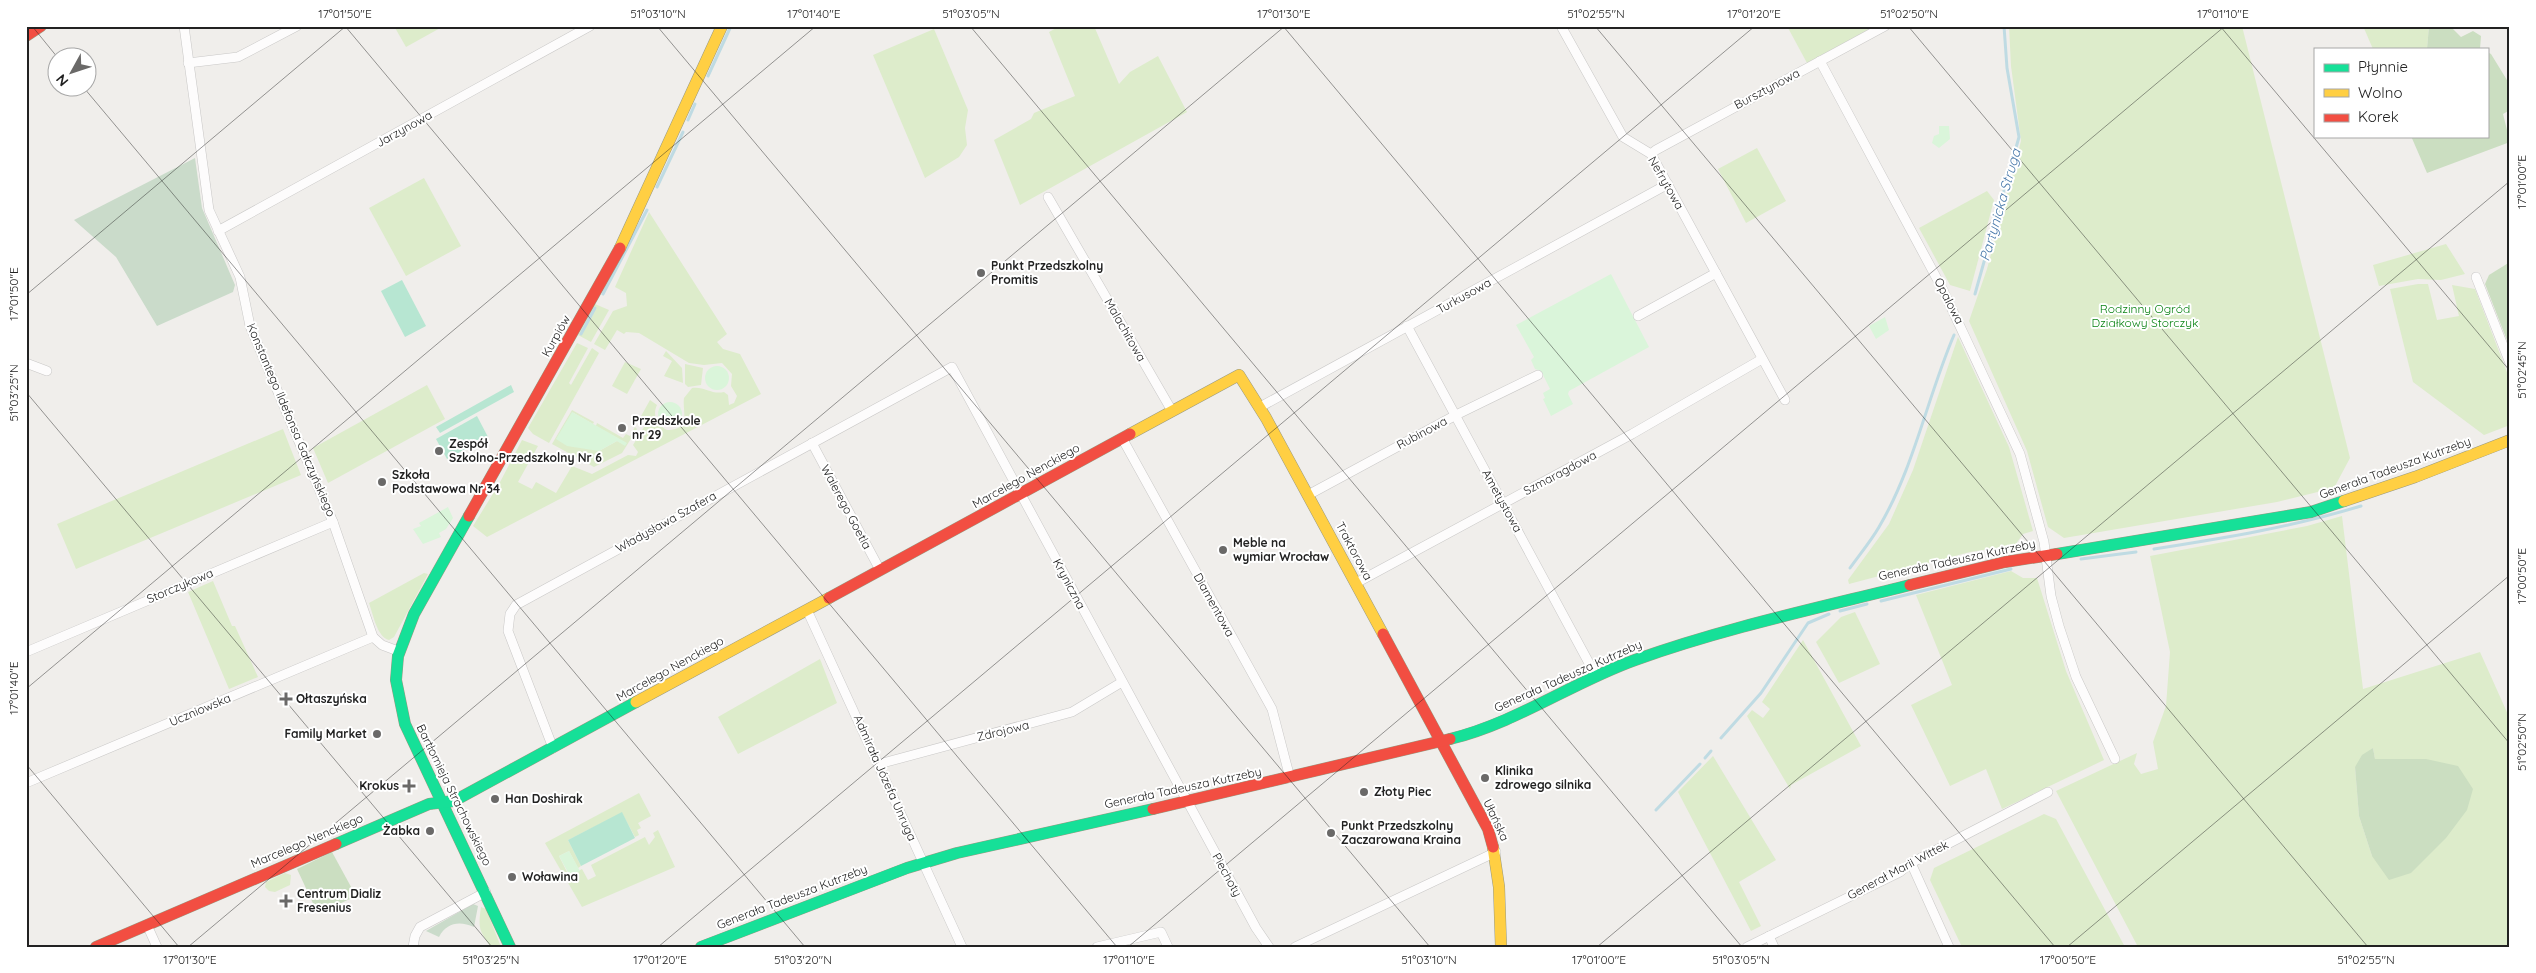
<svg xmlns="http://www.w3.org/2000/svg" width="2536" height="973" viewBox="0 0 2536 973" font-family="Quicksand,sans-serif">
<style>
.grass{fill:#ddeccb;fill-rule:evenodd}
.forest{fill:#cbdec1}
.cemetery{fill:#cadbca}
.park{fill:#daf5da}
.pitch{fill:#b7e6d2}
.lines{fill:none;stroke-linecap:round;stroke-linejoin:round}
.stream{stroke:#bfdbe3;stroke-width:3}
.street-casing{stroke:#c9c8c7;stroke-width:10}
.fast-casing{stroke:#999a82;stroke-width:12}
.slow-casing{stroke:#999a82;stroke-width:12}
.jam-casing{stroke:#999a82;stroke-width:12}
.street{stroke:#fdfcfc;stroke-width:9}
.fast{stroke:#16e098;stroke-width:11}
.slow{stroke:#ffcf43;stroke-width:11}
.jam{stroke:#f24e42;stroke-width:11}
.ticks{fill:none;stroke:#222;stroke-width:1;stroke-opacity:0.45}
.poi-dot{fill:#6a6968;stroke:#fff;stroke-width:2}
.labels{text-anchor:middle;stroke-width:4;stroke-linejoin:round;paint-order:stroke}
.street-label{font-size:12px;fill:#222;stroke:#fff}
.poi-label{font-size:12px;font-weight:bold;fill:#222;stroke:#fff;text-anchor:start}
.park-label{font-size:12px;fill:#0c8416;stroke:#fff}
.water-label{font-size:14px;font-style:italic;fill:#4a7aab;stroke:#fff}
.neatline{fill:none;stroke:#222;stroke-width:2}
.ticks-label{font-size:12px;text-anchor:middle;fill:#222}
</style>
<rect width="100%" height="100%" fill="#f0eeeb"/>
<!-- grass -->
<g class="grass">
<path d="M394 26H442V27L406 47Z"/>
<path d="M1060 26H1094L1119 84 1130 72 1158 56 1187 112 1020 205 994 140 1031 119 1034 113 1075 96 1049 32Z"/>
<path d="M1787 26H1875L1807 63Z"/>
<path d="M2009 26H2242L2350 458 2334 488 2277 502 2064 538 2048 527 2027 451 1969 321 1987 269 2021 141 2011 66Z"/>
<path d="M2363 26H2429L2427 49H2373Z"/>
<path d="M934 29 968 110 965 128 967 145 959 157 925 178 873 55Z"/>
<path d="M1757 148 1786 201 1746 223 1718 169Z"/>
<path d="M424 178 461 246 406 276 369 208Z"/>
<path d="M1987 191 1994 200 1970 291 1950 285 1919 228Z"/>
<path d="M649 212 727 334 717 342 723 349 740 354 761 394 487 537 473 526 499 484 522 440 538 446 518 482 532 489 536 482 556 493 572 466 592 474 628 455 636 456 638 452 633 445 647 422 640 418 650 400 657 405C652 415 657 425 667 430 692 430 682 412 684 398L692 388C704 386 712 395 724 392L728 395 729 405 734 403 737 396 731 386 732 374 722 363 704 365 689 363 639 333 626 332 624 334 617 330 605 350 594 344 613 311 627 306 626 293 615 287Z"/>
<path d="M2446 244 2465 274 2441 280 2418 279 2379 286 2373 265Z"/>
<path d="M2418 284H2428L2437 320 2459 316 2452 285 2475 289 2510 380V425L2484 435 2413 382 2390 289Z"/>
<path d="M595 304 609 310 591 342 578 335Z"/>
<path d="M1958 337 2009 447 2033 531 2023 534 2015 545 1970 552 1849 584 1848 580 1889 524 1913 470Z"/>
<path d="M577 343 588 348 569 383 571 385 592 348 599 353 549 443 533 434 528 428Z"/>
<path d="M666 351 682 368 683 383 664 376 672 361 663 356Z"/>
<path d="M625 362 641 369 627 394 612 386Z"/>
<path d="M685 364 703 368 701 385 688 387 685 384Z"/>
<path d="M427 385 445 419 328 483 313 448Z"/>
<path d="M572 410 594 422 593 424 572 412 599 451 617 441 625 445 626 443 596 426 597 423 623 438 626 434 630 436 635 427 637 429 622 453 594 467 552 444Z"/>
<path d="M283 429 301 475 76 569 57 524Z"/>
<path d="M2342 516 2363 689 2480 652 2510 719V947H2138L2056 791 2137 753 2134 764 2141 774 2158 769 2153 742 2166 706 2170 652 2150 556 2307 526ZM2373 748 2375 759H2426L2372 856 2359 816 2355 767Z"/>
<path d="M2011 571 2023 578H2037L2066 671 2104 760 2002 809 1986 769 1950 786 1911 705 1952 685 1916 595Z"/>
<path d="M424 573 428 574 394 637 389 640C377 637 373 614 369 603Z"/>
<path d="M213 581 232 626H235L258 677 229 689 188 592Z"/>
<path d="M1855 612 1880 664 1839 683 1816 642 1841 617Z"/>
<path d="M1803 640 1861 746 1791 785 1790 789 1747 716 1752 710 1763 718 1770 709 1762 702Z"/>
<path d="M820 659 837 703 738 754 718 717Z"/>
<path d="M1713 756 1776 860 1739 882 1761 926 1751 931 1678 792Z"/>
<path d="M639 793 651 816 638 823 641 828 637 830 639 835 635 837 622 813 568 840 581 866 578 868 569 851 559 856 569 876 582 869 588 880 596 876 591 865 645 837 649 845 655 837 653 833 658 830 675 867 582 907 545 843Z"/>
<path d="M2044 814 2056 819 2125 947H1962L1930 880 1934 868Z"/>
<path d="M285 873 291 875 290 885 275 892 269 891 265 887 266 882Z"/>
<path d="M481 907 486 909 501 947H491C479 931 478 928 481 907Z"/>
</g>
<!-- forest -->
<g class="forest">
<path d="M2429 26H2450L2461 37 2473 31 2481 36 2480 49H2427Z"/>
<path d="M2487 52 2491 54 2510 85V110L2503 114 2510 142 2427 173 2411 136H2487Z"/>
<path d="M2510 262V348L2485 284 2489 275Z"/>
<path d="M2373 748 2375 759H2426L2458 766 2473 789 2467 810 2446 838 2411 873 2389 880 2372 856 2359 816 2355 767 2362 755Z"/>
<path d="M332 852 356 896 318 914 297 869Z"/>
</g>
<!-- cemetery -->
<g class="cemetery">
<path d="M195 158 202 208 235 285 233 292 157 326 116 257 74 220Z"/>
<path d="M473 904 478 906 474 927C460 921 447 922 439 937L426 931Z"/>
</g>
<!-- park -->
<g class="park">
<path d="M1939 126H1949L1950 139 1939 148 1932 143 1934 136 1939 134Z"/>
<path d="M1611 274 1649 347 1569 391 1568 394 1573 404 1551 416 1543 399 1545 398 1543 393 1550 389 1541 371 1535 369 1531 360 1534 357 1516 325Z"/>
<path d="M1885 317 1889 330 1876 339 1869 326Z"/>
<circle cx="717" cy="378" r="12"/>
<circle cx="670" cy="414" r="12"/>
<path d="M572 412 627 443 625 446 617 441 599 451 567 446 556 439Z"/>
<path d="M448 507 453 518 446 529 439 533 441 537 423 544 413 529 421 526 419 523Z"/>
<path d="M569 851 580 871 570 876 559 856Z"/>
</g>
<!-- pitch -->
<g class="pitch">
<path d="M402 280 426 326 405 337 381 291Z"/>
<path d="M511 385 514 392 440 433 436 427Z"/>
<path d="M477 416 488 437 447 459 436 439Z"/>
<path d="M622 812 635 838 581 866 568 840Z"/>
</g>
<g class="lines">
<!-- stream -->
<g class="stream">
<path d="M708 76 731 26"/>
<path d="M688 120 695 104"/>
<path d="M657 187 683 132"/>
<path d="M603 294 647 210"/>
<path d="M1975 294 2019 137 2007 68 2004 26"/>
<path d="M581 334 595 308"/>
<path d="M2154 549C2225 538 2292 527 2361 506"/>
<path d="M2081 559 2136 552"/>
<path d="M1850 568C1860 554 1871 541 1879 527 1914 468 1927 398 1954 335"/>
<path d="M1881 601 2011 569"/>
<path d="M1840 611 1867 604"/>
<path d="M1721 738 1761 693 1808 623 1829 614"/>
<path d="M1705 758 1711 751"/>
<path d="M1656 810 1700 764"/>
</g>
<!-- street casing -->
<g class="street-casing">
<g id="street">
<path d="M184 26 209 210 240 277 250 326 333 522 373 637 382 645 398 651"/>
<path d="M1561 26 1623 137 1651 154 1656 163 1785 400"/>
<path d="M1820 61 1943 290 2020 454 2044 542 2051 596 2059 626 2076 677 2115 759"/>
<path d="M188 63 238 57 297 26"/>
<path d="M1651 154 1656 150 1885 26"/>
<path d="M1048 197 1172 411"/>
<path d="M218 231 590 26"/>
<path d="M2476 277 2510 363"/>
<path d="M1638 316 1716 273"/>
<path d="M1407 326 1596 676"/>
<path d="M26 363 47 371"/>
<path d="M1260 407 1668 184"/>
<path d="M1122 438 1272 709 1290 778"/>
<path d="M812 443 880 570"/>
<path d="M1308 495 1456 415 1538 375"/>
<path d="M1356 583 1632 434 1762 359"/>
<path d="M807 610 962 947"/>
<path d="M26 652 333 522"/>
<path d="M553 748 508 631 510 614 516 605 952 367 1256 928 1269 947"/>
<path d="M879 764 1072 712 1122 682"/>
<path d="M26 783 373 637"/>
<path d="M1911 863 1949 947"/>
<path d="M147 925 157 947"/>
<path d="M1769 936 1774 947"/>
<path d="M413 947 415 936 420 927 486 892"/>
<path d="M1097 947 1161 932 1168 947"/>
<path d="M1295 947 1496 852"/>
<path d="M1747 947 1900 872 1911 863 2048 792"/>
</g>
</g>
<!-- fast casing -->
<g class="fast-casing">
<g id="fast">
<path d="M469 516 414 614 398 656 396 680 405 724 510 947"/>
<path d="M2057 554 2311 512 2344 501"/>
<path d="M1450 739C1516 723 1573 682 1635 660 1724 628 1818 608 1910 585"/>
<path d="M336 844 429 804 454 801 636 702"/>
<path d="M701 947 907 868 957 853 1153 809"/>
</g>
</g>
<!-- slow casing -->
<g class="slow-casing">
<g id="slow">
<path d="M620 248 722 26"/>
<path d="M1130 434 1239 375 1266 418 1383 634"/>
<path d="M2344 501 2415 477 2510 440"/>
<path d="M636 702 829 598"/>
<path d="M1493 847 1499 887 1501 947"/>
</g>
</g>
<!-- jam casing -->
<g class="jam-casing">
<g id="jam">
<path d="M26 36 41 26"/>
<path d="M469 516 620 248"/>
<path d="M1910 585 2005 562 2057 554"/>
<path d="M829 598 1130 434"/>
<path d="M1383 634 1488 829 1493 847"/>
<path d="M1153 809 1450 739"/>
<path d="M96 947 336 844"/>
</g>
</g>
<!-- street -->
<use href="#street" class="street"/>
<!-- fast -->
<use href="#fast" class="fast"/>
<!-- slow -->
<use href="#slow" class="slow"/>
<!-- jam -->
<use href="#jam" class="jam"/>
</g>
<!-- ticks -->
<path class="ticks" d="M32 26 58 58M345 26 1117 947M657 26 1430 947M970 26 1742 947M1283 26 2055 947M1595 26 2368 947M1908 26 2510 744M2220 26 2510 371M84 88 805 947M26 295 346 26M26 392 492 947M26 689 816 26M26 764 179 947M188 947 1285 26M658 947 1755 26M1128 947 2225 26M1597 947 2510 181M2067 947 2510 575"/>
<!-- markers -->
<g class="poi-dot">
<circle cx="981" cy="273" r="5"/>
<circle cx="622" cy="428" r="5"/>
<circle cx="439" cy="451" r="5"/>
<circle cx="382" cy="482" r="5"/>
<circle cx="1223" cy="550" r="5"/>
<path d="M283.5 691.5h5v5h5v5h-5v5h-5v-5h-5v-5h5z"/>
<circle cx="377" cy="734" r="5"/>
<circle cx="1485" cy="778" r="5"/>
<path d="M406.5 778.5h5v5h5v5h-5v5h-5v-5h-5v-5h5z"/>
<circle cx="1364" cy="792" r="5"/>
<circle cx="495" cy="799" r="5"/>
<circle cx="430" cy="831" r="5"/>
<circle cx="1331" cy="833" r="5"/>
<circle cx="512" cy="877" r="5"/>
<path d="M283.5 893.5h5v5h5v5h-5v5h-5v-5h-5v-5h5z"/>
</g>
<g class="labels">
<!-- street labels -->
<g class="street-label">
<text transform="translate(1767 89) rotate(-28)" y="4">Bursztynowa</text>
<text transform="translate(404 129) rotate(-29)" y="4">Jarzynowa</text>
<text transform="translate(1666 183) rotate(60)" y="4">Nefrytowa</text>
<text transform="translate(1464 296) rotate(-29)" y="4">Turkusowa</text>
<text transform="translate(1949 301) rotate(63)" y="4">Opalowa</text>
<text transform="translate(1125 330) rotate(60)" y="4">Malachitowa</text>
<text transform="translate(556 336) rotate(-61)" y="4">Kurpiów</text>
<text transform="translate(291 420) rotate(67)" y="4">Konstantego Ildefonsa Gałczyńskiego</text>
<text transform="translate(1422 433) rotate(-28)" y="4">Rubinowa</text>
<text transform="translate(2395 468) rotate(-20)" y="4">Generała Tadeusza Kutrzeby</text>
<text transform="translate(1560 473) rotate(-28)" y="4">Szmaragdowa</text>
<text transform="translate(1026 476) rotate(-29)" y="4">Marcelego Nenckiego</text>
<text transform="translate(1502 501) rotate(61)" y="4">Ametystowa</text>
<text transform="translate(846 507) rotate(62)" y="4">Walerego Goetla</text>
<text transform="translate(666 522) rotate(-29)" y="4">Władysława Szafera</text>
<text transform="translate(1354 551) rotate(62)" y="4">Traktorowa</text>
<text transform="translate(1957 560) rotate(-12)" y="4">Generała Tadeusza Kutrzeby</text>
<text transform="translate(1069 584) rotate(62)" y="4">Kryniczna</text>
<text transform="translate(180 586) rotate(-23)" y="4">Storczykowa</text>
<text transform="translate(1214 605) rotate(61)" y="4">Diamentowa</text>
<text transform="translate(670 669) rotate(-29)" y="4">Marcelego Nenckiego</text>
<text transform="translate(1568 676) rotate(-24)" y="4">Generała Tadeusza Kutrzeby</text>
<text transform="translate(200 710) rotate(-23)" y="4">Uczniowska</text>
<text transform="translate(1003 731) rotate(-14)" y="4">Zdrojowa</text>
<text transform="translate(885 778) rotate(66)" y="4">Admirała Józefa Unruga</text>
<text transform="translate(1183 788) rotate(-12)" y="4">Generała Tadeusza Kutrzeby</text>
<text transform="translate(454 795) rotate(64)" y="4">Bartłomieja Strachowskiego</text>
<text transform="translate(1496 820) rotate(65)" y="4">Ułańska</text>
<text transform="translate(307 841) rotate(-23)" y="4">Marcelego Nenckiego</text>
<text transform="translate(1898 870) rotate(-28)" y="4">Generał Marii Wittek</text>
<text transform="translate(1227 875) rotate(61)" y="4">Piechoty</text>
<text transform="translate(792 897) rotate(-21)" y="4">Generała Tadeusza Kutrzeby</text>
</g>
<!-- poi labels -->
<g class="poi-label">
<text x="991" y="270">Punkt Przedszkolny<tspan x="991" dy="14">Promitis</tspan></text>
<text x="632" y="425">Przedszkole<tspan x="632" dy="14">nr 29</tspan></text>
<text x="449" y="448">Zespół<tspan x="449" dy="14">Szkolno-Przedszkolny Nr 6</tspan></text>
<text x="392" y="479">Szkoła<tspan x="392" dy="14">Podstawowa Nr 34</tspan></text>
<text x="1233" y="547">Meble na<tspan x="1233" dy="14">wymiar Wrocław</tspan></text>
<text x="296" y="703">Ołtaszyńska</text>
<text x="367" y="738" text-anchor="end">Family Market</text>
<text x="1495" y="775">Klinika<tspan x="1495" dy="14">zdrowego silnika</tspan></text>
<text x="399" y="790" text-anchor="end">Krokus</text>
<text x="1374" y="796">Złoty Piec</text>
<text x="505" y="803">Han Doshirak</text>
<text x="1341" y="830">Punkt Przedszkolny<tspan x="1341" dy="14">Zaczarowana Kraina</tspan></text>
<text x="420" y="835" text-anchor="end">Żabka</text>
<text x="522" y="881">Woławina</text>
<text x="297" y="898">Centrum Dializ<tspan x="297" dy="14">Fresenius</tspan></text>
</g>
<!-- park labels -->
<g class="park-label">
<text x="2145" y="313">Rodzinny Ogród<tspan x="2145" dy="14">Działkowy Storczyk</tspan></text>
</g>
<!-- water labels -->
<g class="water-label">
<text transform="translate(2000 205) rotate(-74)" y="5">Partynicka Struga</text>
</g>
</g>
<!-- border -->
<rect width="2536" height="973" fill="none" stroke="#ffffff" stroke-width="55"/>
<!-- legend -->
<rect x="2314" y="48" width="175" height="90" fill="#ffffff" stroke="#a7a7a7"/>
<rect x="2324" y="64" width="25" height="8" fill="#16e098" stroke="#a7a7a7"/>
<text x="2358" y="72" font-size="15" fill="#222222">Płynnie</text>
<rect x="2324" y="89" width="25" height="8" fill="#ffcf43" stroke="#a7a7a7"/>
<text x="2358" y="98" font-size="15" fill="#222222">Wolno</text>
<rect x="2324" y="114" width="25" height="8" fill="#f24e42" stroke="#a7a7a7"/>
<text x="2358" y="122" font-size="15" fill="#222222">Korek</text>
<!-- north arrow -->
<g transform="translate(72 72) rotate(230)"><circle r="24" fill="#ffffff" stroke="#a7a7a7"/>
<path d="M0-4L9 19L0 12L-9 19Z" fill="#6a6968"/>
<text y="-8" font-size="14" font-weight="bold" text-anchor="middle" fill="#222222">N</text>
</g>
<rect x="28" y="28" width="2480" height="918" class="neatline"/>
<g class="ticks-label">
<text x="345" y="18">17°01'50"E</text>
<text x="658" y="18">51°03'10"N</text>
<text x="814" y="18">17°01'40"E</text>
<text x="971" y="18">51°03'05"N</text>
<text x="1284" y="18">17°01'30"E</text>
<text x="1596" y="18">51°02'55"N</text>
<text x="1754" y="18">17°01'20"E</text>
<text x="1909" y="18">51°02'50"N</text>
<text x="2223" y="18">17°01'10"E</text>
<text transform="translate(2522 182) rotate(-90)" y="4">17°01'00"E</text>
<text transform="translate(14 294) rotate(-90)" y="4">17°01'50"E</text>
<text transform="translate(2522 370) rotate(-90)" y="4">51°02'45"N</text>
<text transform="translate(14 393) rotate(-90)" y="4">51°03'25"N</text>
<text transform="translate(2522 576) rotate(-90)" y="4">17°00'50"E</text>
<text transform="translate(14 688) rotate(-90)" y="4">17°01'40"E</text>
<text transform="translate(2522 742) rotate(-90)" y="4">51°02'50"N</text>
<text x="190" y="964">17°01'30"E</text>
<text x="491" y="964">51°03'25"N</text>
<text x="660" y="964">17°01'20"E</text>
<text x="803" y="964">51°03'20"N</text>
<text x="1129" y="964">17°01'10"E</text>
<text x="1429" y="964">51°03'10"N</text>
<text x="1599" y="964">17°01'00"E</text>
<text x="1741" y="964">51°03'05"N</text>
<text x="2068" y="964">17°00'50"E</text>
<text x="2366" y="964">51°02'55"N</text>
</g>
</svg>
